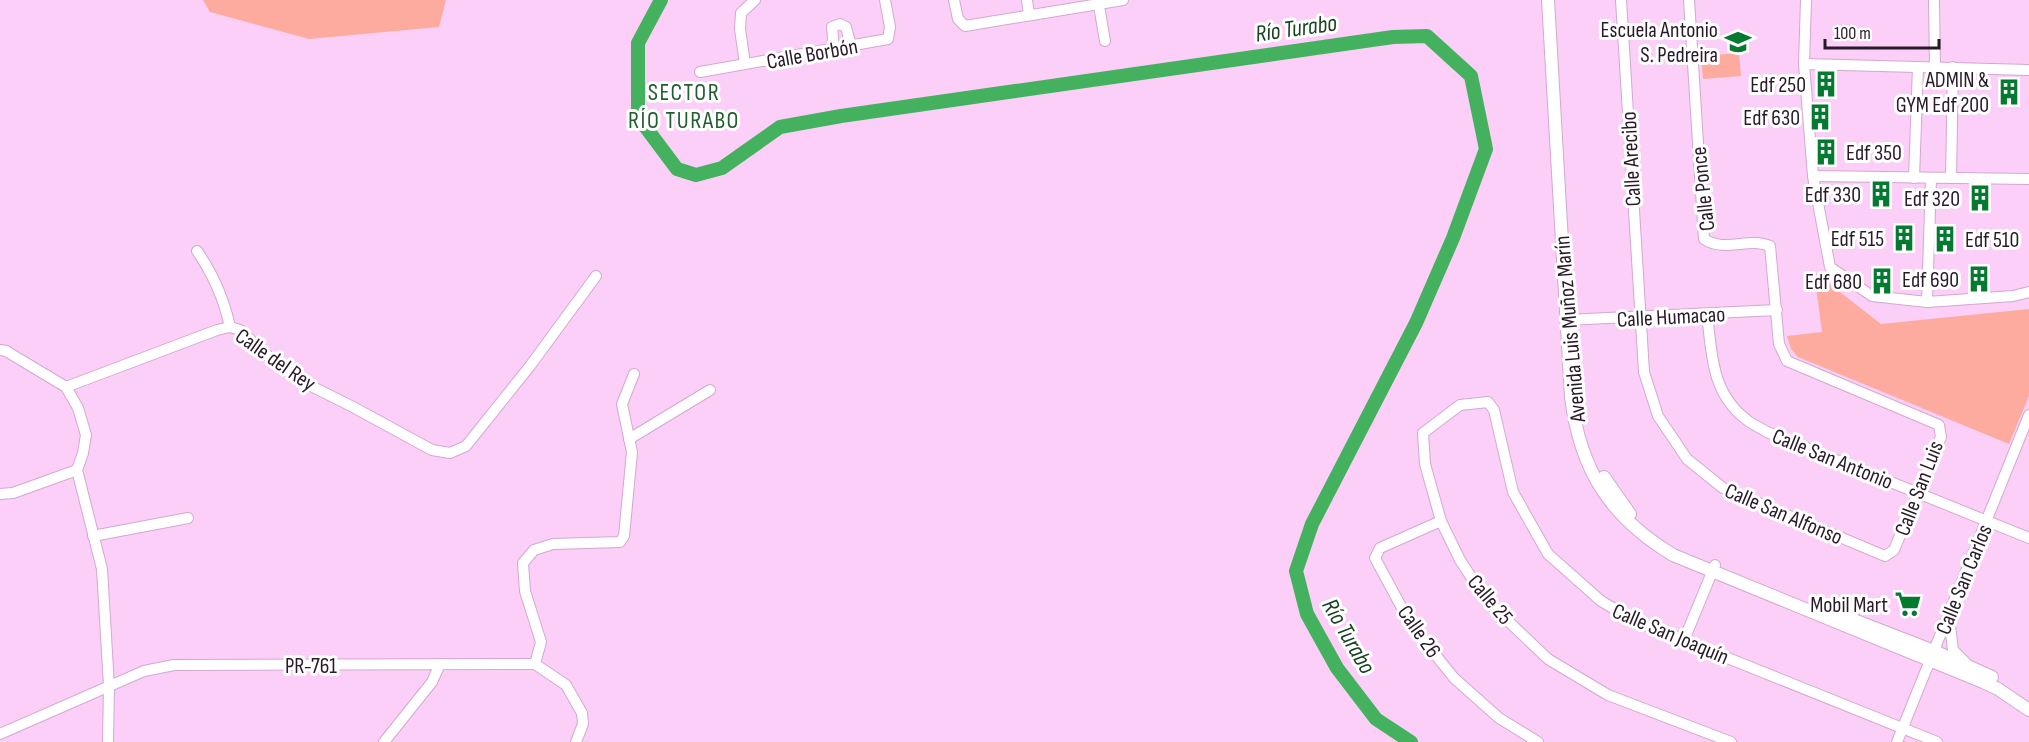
<svg xmlns="http://www.w3.org/2000/svg" width="2029" height="742" viewBox="0 0 2029 742" font-family="'Sofia Sans Condensed',sans-serif">
<style>
.green{fill:#fdab9f}
.lines{fill:none;stroke-linecap:round;stroke-linejoin:round}
.river{stroke:#44b15e;stroke-width:14}
.minor-casing{stroke:#d3a8d0;stroke-width:12}
.major-casing{stroke:#d3a8d0;stroke-width:14}
.minor{stroke:#fff;stroke-width:10}
.major{stroke:#fff;stroke-width:12}
.labels{text-anchor:middle;stroke-width:6;stroke-linejoin:round;paint-order:stroke}
.poi-label{font-size:22px;fill:#291a29;stroke:#fff;text-anchor:end}
.street-label{font-size:22px;fill:#291a29;stroke:#fff}
.water-label{font-size:24px;font-style:italic;fill:#184322;stroke:#fff}
.neighbourhood-label{font-size:24px;letter-spacing:1.5px;fill:#205e2f;stroke:#fff}
</style>
<rect width="100%" height="100%" fill="#fbcff8"/>
<!-- green -->
<g class="green">
<path d="M203 0H446L439 27 309 39 210 12Z"/>
<path d="M1739 53 1741 76 1703 79 1701 56Z"/>
<path d="M1814 272 1881 324 2029 309V396L2009 444 1798 357 1791 349 1787 336 1822 332Z"/>
</g>
<g class="lines">
<!-- river -->
<path class="river" d="M661 0 638 43V117L677 169 696 175 722 168 780 127 841 116 1393 37 1427 36 1471 76 1486 149 1453 238 1416 323 1312 524 1296 571 1307 614 1337 668 1376 719 1411 742"/>
<!-- minor casing -->
<g class="minor-casing">
<g id="minor">
<path d="M954 0 958 19 965 26 1123 0"/>
<path d="M1027 0 1029 15"/>
<path d="M1098 0 1105 41"/>
<path d="M1621 0 1644 372 1658 416 1687 459 1723 488 1885 556 1894 550 1941 437 1939 425 1787 361 1779 344 1770 246C1748 237 1725 253 1704 239L1689 0"/>
<path d="M1806 0 1804 64 1813 176 1830 267 1872 296 1927 302 2013 296 2029 292"/>
<path d="M1934 0 1935 67"/>
<path d="M834 48 832 27 840 24 846 27 851 46"/>
<path d="M745 64 740 29 741 13 755 0"/>
<path d="M1804 64 2029 70"/>
<path d="M700 72 888 39 890 27 885 0"/>
<path d="M1813 176 2029 179"/>
<path d="M1914 178 1918 67"/>
<path d="M1951 178 1953 67"/>
<path d="M197 251C213 274 224 299 230 327"/>
<path d="M1927 302 1931 178"/>
<path d="M1707 314C1712 354 1711 393 1747 420 1753 425 1761 428 1767 432L2029 538"/>
<path d="M1566 320 1777 310"/>
<path d="M0 350 6 351 66 387 78 408 86 435 83 453 77 470 102 569 109 686 108 742"/>
<path d="M66 387 217 330 230 327 240 330 268 356 299 380 353 407 432 450 450 453 466 446 530 366 596 276"/>
<path d="M629 439 710 390"/>
<path d="M0 494 13 493 77 470"/>
<path d="M1441 521 1380 548 1375 558 1410 623 1454 678 1499 718 1538 742"/>
<path d="M93 536 188 518"/>
<path d="M1949 617 1953 650 1967 664"/>
<path d="M1684 640 1715 565"/>
<path d="M535 664 541 642 525 591 523 563 534 550 553 544 620 542 624 536 632 452 622 404 634 374"/>
<path d="M0 734 144 671 174 665 535 664 566 685 582 713 583 724 576 742"/>
<path d="M384 742 432 682 440 664"/>
<path d="M1731 742 1608 695 1548 659 1486 600 1460 560 1441 521 1425 464 1423 433 1460 405 1488 402 1494 410 1513 492 1548 554 1601 601 1633 620 1937 742"/>
<path d="M1897 742 2029 415"/>
</g>
</g>
<!-- major casing -->
<g class="major-casing">
<g id="major">
<path d="M1548 0 1571 397C1580 470 1610 517 1673 555L1983 682 1998 689 2029 710"/>
<path d="M1604 477 1630 514"/>
<path d="M1828 610 1934 651 1992 677"/>
</g>
</g>
<!-- minor -->
<use href="#minor" class="minor"/>
<!-- major -->
<use href="#major" class="major"/>
</g>
<!-- icons -->
<defs>
<g id="school-bare" transform="scale(2.07)"><path d="M0-5L7-2L0 1L-7-2ZM-4 1L0 2.5L4 1V4Q0 6-4 4Z" fill="#047a30" stroke="#fff" stroke-width="2.5" paint-order="stroke"/></g>
<g id="building-bare" transform="scale(2.07)"><path d="M-4-6H4V6H1V3H-1V6H-4ZM-2.5-4.3h1.7v1.8h-1.7ZM.8-4.3h1.7v1.8H.8ZM-2.5-1h1.7V.8h-1.7ZM.8-1h1.7V.8H.8Z" fill="#047a30" stroke="#fff" stroke-width="2.5" paint-order="stroke"/></g>
<g id="supermarket-bare" transform="scale(2.07)"><path d="M-6-5.5h2.5l.6 2H6L4.5 2H-2.5L-4.4-4H-6ZM-1.5 3.2a1.3 1.3 0 1 0 .1 0ZM3 3.2a1.3 1.3 0 1 0 .1 0Z" fill="#047a30" stroke="#fff" stroke-width="2.5" paint-order="stroke"/></g>
</defs>
<g fill-rule="evenodd">
<use href="#school-bare" x="1738" y="42"/>
<use href="#building-bare" x="1826" y="84"/>
<use href="#building-bare" x="2009" y="92"/>
<use href="#building-bare" x="1820" y="117"/>
<use href="#building-bare" x="1826" y="152"/>
<use href="#building-bare" x="1881" y="194"/>
<use href="#building-bare" x="1980" y="198"/>
<use href="#building-bare" x="1904" y="238"/>
<use href="#building-bare" x="1945" y="239"/>
<use href="#building-bare" x="1979" y="279"/>
<use href="#building-bare" x="1882" y="281"/>
<use href="#supermarket-bare" x="1908" y="604"/>
</g>
<g class="labels">
<!-- poi labels -->
<g class="poi-label">
<text x="1718" y="37">Escuela Antonio<tspan x="1718" dy="25">S. Pedreira</tspan></text>
<text x="1989" y="87">ADMIN &amp;<tspan x="1989" dy="25">GYM Edf 200</tspan></text>
<text x="1806" y="92">Edf 250</text>
<text x="1800" y="125">Edf 630</text>
<text x="1846" y="160" text-anchor="start">Edf 350</text>
<text x="1861" y="202">Edf 330</text>
<text x="1960" y="206">Edf 320</text>
<text x="1884" y="246">Edf 515</text>
<text x="1965" y="247" text-anchor="start">Edf 510</text>
<text x="1959" y="287">Edf 690</text>
<text x="1862" y="289">Edf 680</text>
<text x="1888" y="612">Mobil Mart</text>
</g>
<!-- street labels -->
<g class="street-label">
<text transform="translate(812 53) rotate(-10)" y="8">Calle Borbón</text>
<text transform="translate(1630 159) rotate(-93)" y="8">Calle Arecibo</text>
<text transform="translate(1702 189) rotate(-96)" y="8">Calle Ponce</text>
<text transform="translate(1671 316) rotate(-3)" y="8">Calle Humacao</text>
<text transform="translate(1569 329) rotate(-95)" y="8">Avenida Luis Muñoz Marín</text>
<text transform="translate(276 359) rotate(35)" y="8">Calle del Rey</text>
<text transform="translate(1833 458) rotate(22)" y="8">Calle San Antonio</text>
<text transform="translate(1918 488) rotate(-69)" y="8">Calle San Luis</text>
<text transform="translate(1784 513) rotate(23)" y="8">Calle San Alfonso</text>
<text transform="translate(1963 579) rotate(-68)" y="8">Calle San Carlos</text>
<text transform="translate(1491 599) rotate(50)" y="8">Calle 25</text>
<text transform="translate(1420 631) rotate(55)" y="8">Calle 26</text>
<text transform="translate(1671 633) rotate(23)" y="8">Calle San Joaquín</text>
<text x="311" y="673">PR-761</text>
</g>
<!-- water labels -->
<g class="water-label">
<text transform="translate(1296 28) rotate(-8)" y="8">Río Turabo</text>
<text transform="translate(1349 636) rotate(60)" y="8">Río Turabo</text>
</g>
<!-- neighbourhood labels -->
<g class="neighbourhood-label">
<text x="684" y="100">SECTOR<tspan x="684" dy="28">RÍO TURABO</tspan></text>
</g>
</g>
<!-- scale -->
<path d="M1825 39v9h114v-9" fill="none" stroke="#291a29" stroke-width="3"/>
<text x="1834" y="39" font-size="18" fill="#291a29" stroke="#ffffff" stroke-width="4.5" paint-order="stroke">100 m</text>
</svg>
